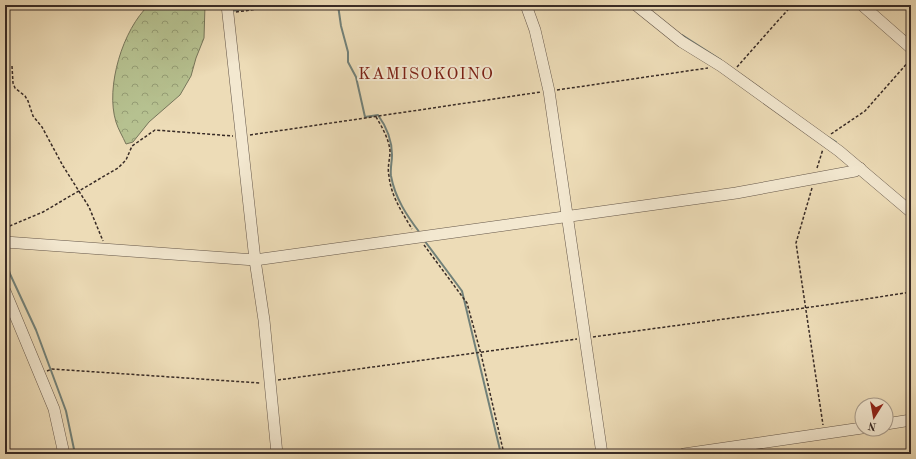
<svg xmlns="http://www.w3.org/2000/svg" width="916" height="459" viewBox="0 0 916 459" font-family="'Old Standard TT',serif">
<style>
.forest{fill:url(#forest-crowns);stroke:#77765b}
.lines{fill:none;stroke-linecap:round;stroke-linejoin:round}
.stream{stroke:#728179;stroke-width:2}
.minor-casing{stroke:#65574a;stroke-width:12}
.path{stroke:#382b26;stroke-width:1.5;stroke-dasharray:3 2;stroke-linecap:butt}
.minor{stroke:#f3e8d0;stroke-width:11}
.labels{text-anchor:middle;stroke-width:4;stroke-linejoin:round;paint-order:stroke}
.quarter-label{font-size:17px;letter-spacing:1px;fill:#7a1f14;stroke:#f3e8d0}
</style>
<defs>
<pattern id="forest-crowns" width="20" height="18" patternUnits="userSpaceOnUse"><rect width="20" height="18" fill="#b6c190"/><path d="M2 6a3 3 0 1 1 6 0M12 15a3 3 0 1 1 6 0" fill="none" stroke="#959d75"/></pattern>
</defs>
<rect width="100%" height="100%" fill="#eddcb7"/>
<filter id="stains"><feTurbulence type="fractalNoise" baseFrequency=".005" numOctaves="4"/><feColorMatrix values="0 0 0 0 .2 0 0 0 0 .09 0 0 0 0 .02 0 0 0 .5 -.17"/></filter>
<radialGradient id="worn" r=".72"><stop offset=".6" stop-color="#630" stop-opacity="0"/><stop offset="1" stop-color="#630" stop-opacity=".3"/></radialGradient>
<!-- forest -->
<path class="forest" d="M149 5H205L204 38 196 58 191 76 180 95 149 122 133 142 126 144C123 137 118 129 116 122 105 87 123 29 149 5Z"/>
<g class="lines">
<!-- stream -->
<g class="stream">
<path d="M338 5 341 26 348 52V62L356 77 365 117 378 115C386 126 392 141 392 155 392 162 390 169 391 176 395 198 407 216 420 233"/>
<path d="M231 11 272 5"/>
<path d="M682 35 721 60"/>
<path d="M828 137 836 142"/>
<path d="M424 240 462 291 501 454"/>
<path d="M5 258 10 274 36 330 66 411 75 454"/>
</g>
<!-- minor casing -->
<g class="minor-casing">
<g id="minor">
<path d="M227 5 255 260 264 320 277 454"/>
<path d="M526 5 535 30 549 91 602 454"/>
<path d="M636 5 682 42 721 66 839 151 911 212"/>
<path d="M862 5 911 48"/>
<path d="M5 242 255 260 736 193 855 171 860 168"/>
<path d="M5 291 54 409 64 454"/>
<path d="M886 424 911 420"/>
<path d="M684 454 862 428"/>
</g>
</g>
<!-- path -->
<g class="path">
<path d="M5 9H26L36 5"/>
<path d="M236 12 288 5"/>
<path d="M12 66 13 83 15 88 25 96 28 101 33 116 42 127 63 166 89 207 103 241"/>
<path d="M737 67 792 5"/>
<path d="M557 90 708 68"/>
<path d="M376 117C382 127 389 139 390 151 390 159 387 168 389 176 391 196 402 212 412 229"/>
<path d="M831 134 865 111 911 59"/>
<path d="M250 135 541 92"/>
<path d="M817 168 823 149"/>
<path d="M812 188 796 243 823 425"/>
<path d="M5 228 43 212 118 168 126 160 132 146 155 130 233 136"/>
<path d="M424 245 467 303 481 354 504 454"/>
<path d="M593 337C699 322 805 309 911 292"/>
<path d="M47 371 52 369 260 383"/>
<path d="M278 380 577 339"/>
</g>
<!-- minor -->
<use href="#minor" class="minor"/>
</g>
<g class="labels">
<!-- quarter labels -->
<g class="quarter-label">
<text x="426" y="79">KAMISOKOINO</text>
</g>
</g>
<!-- margin -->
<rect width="916" height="459" fill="none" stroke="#eddcb7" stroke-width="20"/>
<rect x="6" y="6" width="904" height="447" fill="none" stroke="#382b26" stroke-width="2"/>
<rect x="10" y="10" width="896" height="439" fill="none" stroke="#382b26"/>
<!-- north arrow -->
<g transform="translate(874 417) rotate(191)"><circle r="19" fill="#f3e8d0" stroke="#a89c8c"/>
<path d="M0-3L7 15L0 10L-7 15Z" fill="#8f2418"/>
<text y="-6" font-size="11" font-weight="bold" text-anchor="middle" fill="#382b26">N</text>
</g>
<rect width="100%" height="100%" filter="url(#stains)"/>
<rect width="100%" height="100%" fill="url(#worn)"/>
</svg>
